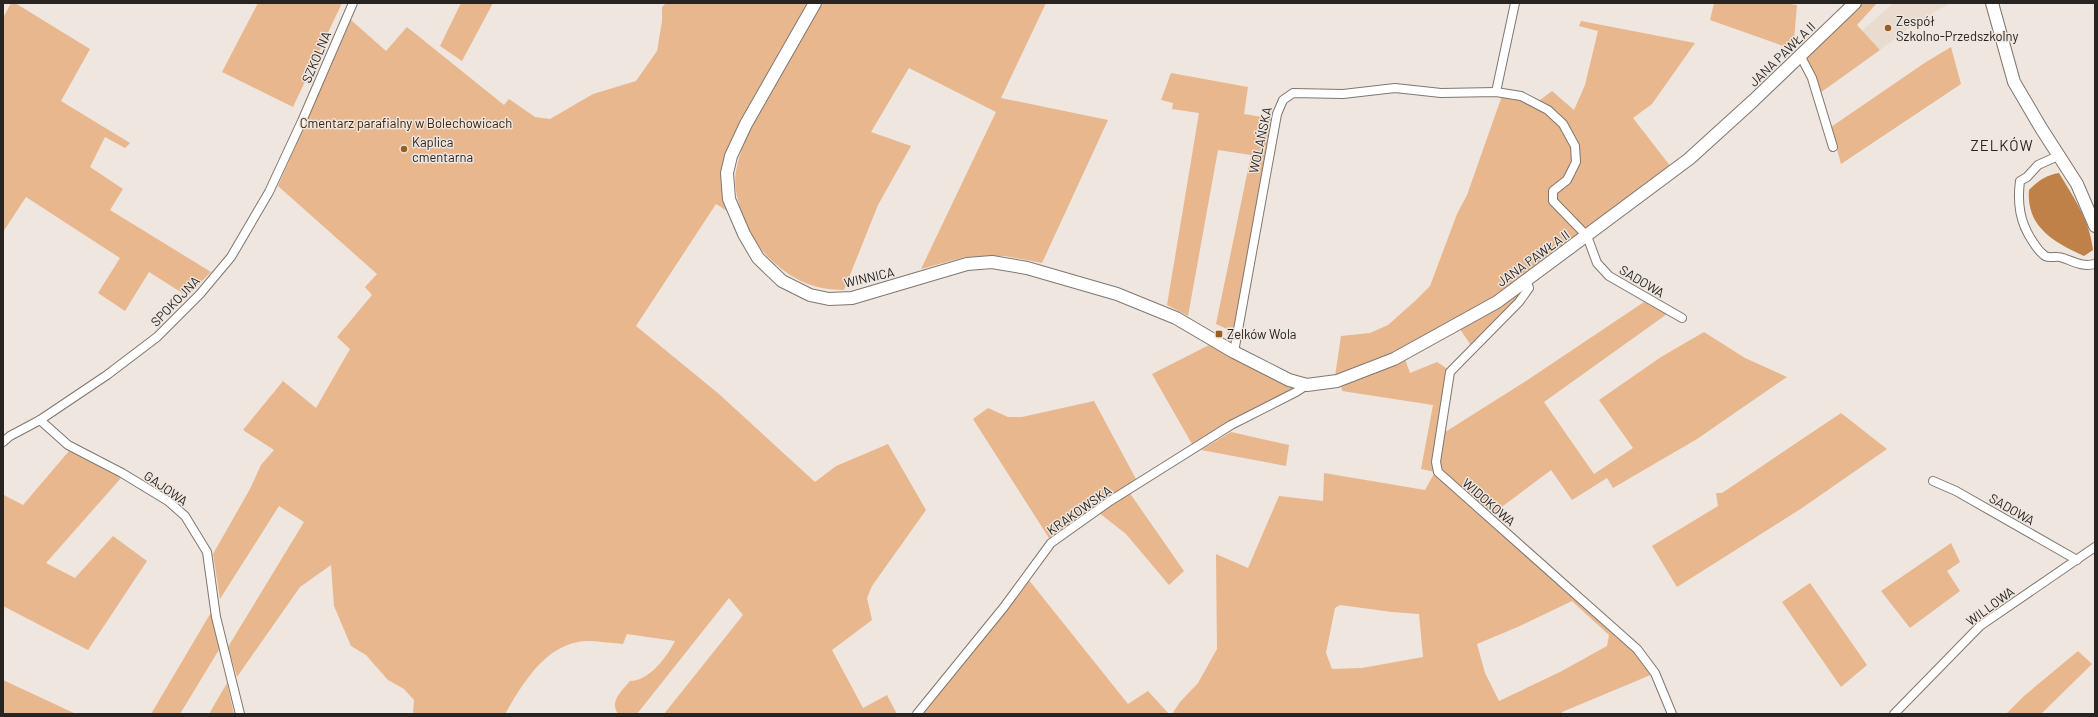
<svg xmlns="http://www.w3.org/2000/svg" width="2098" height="717" viewBox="0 0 2098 717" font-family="Barlow,sans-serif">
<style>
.built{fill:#eadbcf}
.green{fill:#e9b78d;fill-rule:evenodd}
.water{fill:#c08148}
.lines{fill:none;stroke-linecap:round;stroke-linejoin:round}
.street-casing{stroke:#7f7771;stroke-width:10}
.secondary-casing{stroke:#7f7771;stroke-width:14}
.street{stroke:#fff;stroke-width:8}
.secondary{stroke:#fff;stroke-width:12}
.poi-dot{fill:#9b5e21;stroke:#eee6df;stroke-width:1.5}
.labels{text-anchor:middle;stroke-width:3;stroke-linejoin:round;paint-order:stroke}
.poi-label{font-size:13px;fill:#272422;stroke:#eee6df;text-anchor:start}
.street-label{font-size:13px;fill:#272422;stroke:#eee6df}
.park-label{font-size:13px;fill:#3d2309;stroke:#eee6df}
.quarter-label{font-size:15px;letter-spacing:1px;fill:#272422;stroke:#eee6df}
</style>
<rect width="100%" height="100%" fill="#eee6df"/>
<!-- built -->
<path class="built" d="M1893 3H1950L1913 25 1880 50 1862 31Z"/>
<!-- green -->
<g class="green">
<path d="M11 3H15L90 49 61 101 130 143 125 148 105 137 90 167 123 189 110 210 211 272 187 296 149 272 125 311 98 293 120 258 26 197 3 232V18Z"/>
<path d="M258 3H342L293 107 222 72Z"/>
<path d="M461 3H493L462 61 440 46Z"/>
<path d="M666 3H810L754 96 729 144 722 174 727 211 716 204 636 326 719 394 815 482 836 466 888 444 926 510 872 586 867 598 872 620 832 650 863 708 887 695 897 714H664L743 615 729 598 637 714H618C609 701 622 691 630 681 649 681 667 657 675 641L627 634 623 644C611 643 598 641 586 641 546 643 523 683 505 714H413L414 700 404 689 388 680 366 655 351 646 334 606 331 565 300 587 237 677 228 647 304 522 279 506 220 599 213 554 250 489 261 465 274 450 243 430 283 381 316 408 350 349 337 337 372 295 365 287 377 274 278 186 351 20 386 51 407 27 504 105 509 99 535 117 550 119 593 94 636 81 657 51 662 21V7Z"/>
<path d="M820 3H1046L1001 98 1108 120 1042 263 1005 256 965 257 921 269 996 112 909 68 871 132 911 146 878 205 844 290C812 290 791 279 768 257 750 239 731 197 736 171 742 139 758 113 774 85 789 58 804 30 820 3Z"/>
<path d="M1714 3H1784L1797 5 1794 40 1786 47 1710 20Z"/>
<path d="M1863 3H1877L1857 25 1880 50 1820 93 1806 57Z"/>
<path d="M1581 21 1695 43 1652 104 1633 118 1671 167C1564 247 1463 333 1335 376L1341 336 1370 333 1388 325 1415 301 1430 286 1457 214 1467 195 1503 93 1536 103 1552 91 1574 110 1585 85 1598 31 1579 26Z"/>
<path d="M1951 47 1961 84 1841 164 1831 127 1926 62Z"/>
<path d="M1171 73 1248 87 1244 114 1273 119 1235 328 1229 336 1227 334 1229 330 1216 324 1251 155 1218 150 1188 316 1167 305 1199 113 1172 109 1173 103 1161 100Z"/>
<path d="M1525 285 1526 288 1472 347 1460 329 1484 317Z"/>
<path d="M1644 302 1667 314 1544 402 1594 474 1633 448 1599 400 1661 357 1704 332 1745 358 1787 377 1697 439 1613 488 1607 478 1572 500 1551 470 1491 515 1444 476 1437 464 1442 434 1529 379Z"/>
<path d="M1213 343 1241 362 1268 377 1269 374 1294 385 1292 389 1234 418 1192 444 1152 374Z"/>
<path d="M1405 359 1410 373 1437 362 1449 370 1433 464 1642 659 1653 674 1562 712V714H1172L1180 702 1198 683 1217 649 1216 554 1248 568 1279 496 1323 501 1324 473 1425 490 1435 472 1421 469 1433 405 1342 391 1341 385ZM1572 601 1609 635 1607 646 1560 672 1499 701 1485 673 1477 644 1520 626ZM1340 605 1392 612 1419 614 1423 657 1362 668 1332 669 1326 653 1335 608Z"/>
<path d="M1094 401 1136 479 1049 538 973 419 988 408 1008 417H1022Z"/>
<path d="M1841 413 1887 449 1802 508 1677 587 1652 546 1718 506 1716 493H1722Z"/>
<path d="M1231 432 1289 445 1286 466 1201 450Z"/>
<path d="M69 451 121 478 46 563 75 578 113 536 147 561 88 650 3 606 4 495 23 505Z"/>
<path d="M1129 492 1184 571 1169 585 1126 534 1098 512Z"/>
<path d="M1951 543 1960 562 1947 571 1960 591 1910 628 1881 591Z"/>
<path d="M1028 579 1128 704 1148 691 1169 714H920Z"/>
<path d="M1810 583 1867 665 1841 687 1782 602Z"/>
<path d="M213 609 220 648 180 714H151Z"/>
<path d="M2078 651 2092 664 2041 714H2006L2024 696Z"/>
<path d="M3 680 76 714H3Z"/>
<path d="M227 683 234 714H209Z"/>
</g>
<!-- water -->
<path class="water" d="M2059 173C2074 198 2090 221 2093 250L2084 256C2054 242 2026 227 2029 190 2038 181 2046 175 2059 173Z"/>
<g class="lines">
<!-- street casing -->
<g class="street-casing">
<g id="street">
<path d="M1800 55 1812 78 1833 147"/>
<path d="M1496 92 1515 3"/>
<path d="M2060 155 2038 165 2027 177 2020 181C2017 204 2020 223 2033 242 2036 247 2040 252 2045 256 2051 259 2057 255 2063 258 2075 262 2082 267 2095 264"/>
<path d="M1526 280 1529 288 1519 302 1450 372 1436 462 1438 472 1637 649 1655 673 1672 714"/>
<path d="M1234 352 1277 114 1283 100 1293 93 1343 94 1395 88 1441 93 1496 92 1521 96 1548 110 1563 124 1575 146 1576 162 1567 180 1553 191V201L1587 236 1597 263 1609 276 1682 318"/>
<path d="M40 420 68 445 122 473 168 501 185 516 207 552 216 617 240 714"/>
<path d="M3 442 10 436 40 420 107 375 157 337 200 294 231 257 269 192 302 121 353 3"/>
<path d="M1933 481 1956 491 2077 560"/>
<path d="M917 714 1004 607 1051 543 1110 501 1231 425 1296 392 1307 385"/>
<path d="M1894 714 1980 626 2095 547"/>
</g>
</g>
<!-- secondary casing -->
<g class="secondary-casing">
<g id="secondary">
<path d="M815 3 746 124 731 156 727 173 729 199 744 234 758 258 782 281 810 295 829 299 852 298 967 264 992 262 1027 268 1117 294 1176 318 1234 352 1289 380 1307 385 1337 381 1394 359 1497 302 1689 159 1754 100 1855 3"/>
<path d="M1992 3 2014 82 2041 128 2077 184 2095 226"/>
</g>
</g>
<!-- street -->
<use href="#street" class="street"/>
<!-- secondary -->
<use href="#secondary" class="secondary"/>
</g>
<!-- markers -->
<g class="poi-dot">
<circle cx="1888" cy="28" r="4"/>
<circle cx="404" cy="149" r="4"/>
<rect x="1215" y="330" width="8" height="8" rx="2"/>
</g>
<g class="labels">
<!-- poi labels -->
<g class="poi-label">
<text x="1896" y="26">Zespół<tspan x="1896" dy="15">Szkolno-Przedszkolny</tspan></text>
<text x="412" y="147">Kaplica<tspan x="412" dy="15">cmentarna</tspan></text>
<text x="1227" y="339">Zelków Wola</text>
</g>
<!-- street labels -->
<g class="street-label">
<text transform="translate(1782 54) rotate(-44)" y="5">JANA PAWŁA II</text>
<text transform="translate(316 57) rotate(-67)" y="5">SZKOLNA</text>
<text transform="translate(1260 140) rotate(-78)" y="5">WOLAŃSKA</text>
<text transform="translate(1533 258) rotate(-36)" y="5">JANA PAWŁA II</text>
<text transform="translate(869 277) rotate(-13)" y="5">WINNICA</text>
<text transform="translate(1642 281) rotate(31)" y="5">SADOWA</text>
<text transform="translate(175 301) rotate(-46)" y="5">SPOKOJNA</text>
<text transform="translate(166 488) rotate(35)" y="5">GAJOWA</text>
<text transform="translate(1489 502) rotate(41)" y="5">WIDOKOWA</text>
<text transform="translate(2012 509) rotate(30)" y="5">SADOWA</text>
<text transform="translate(1079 510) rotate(-35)" y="5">KRAKOWSKA</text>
<text transform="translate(1990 606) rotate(-36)" y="5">WILLOWA</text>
</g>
<!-- park labels -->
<g class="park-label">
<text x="406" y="128">Cmentarz parafialny w Bolechowicach</text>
</g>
<!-- quarter labels -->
<g class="quarter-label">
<text x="2002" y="151">ZELKÓW</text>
</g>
</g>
<!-- border -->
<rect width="2098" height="717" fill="none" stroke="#272422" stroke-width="8"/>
</svg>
